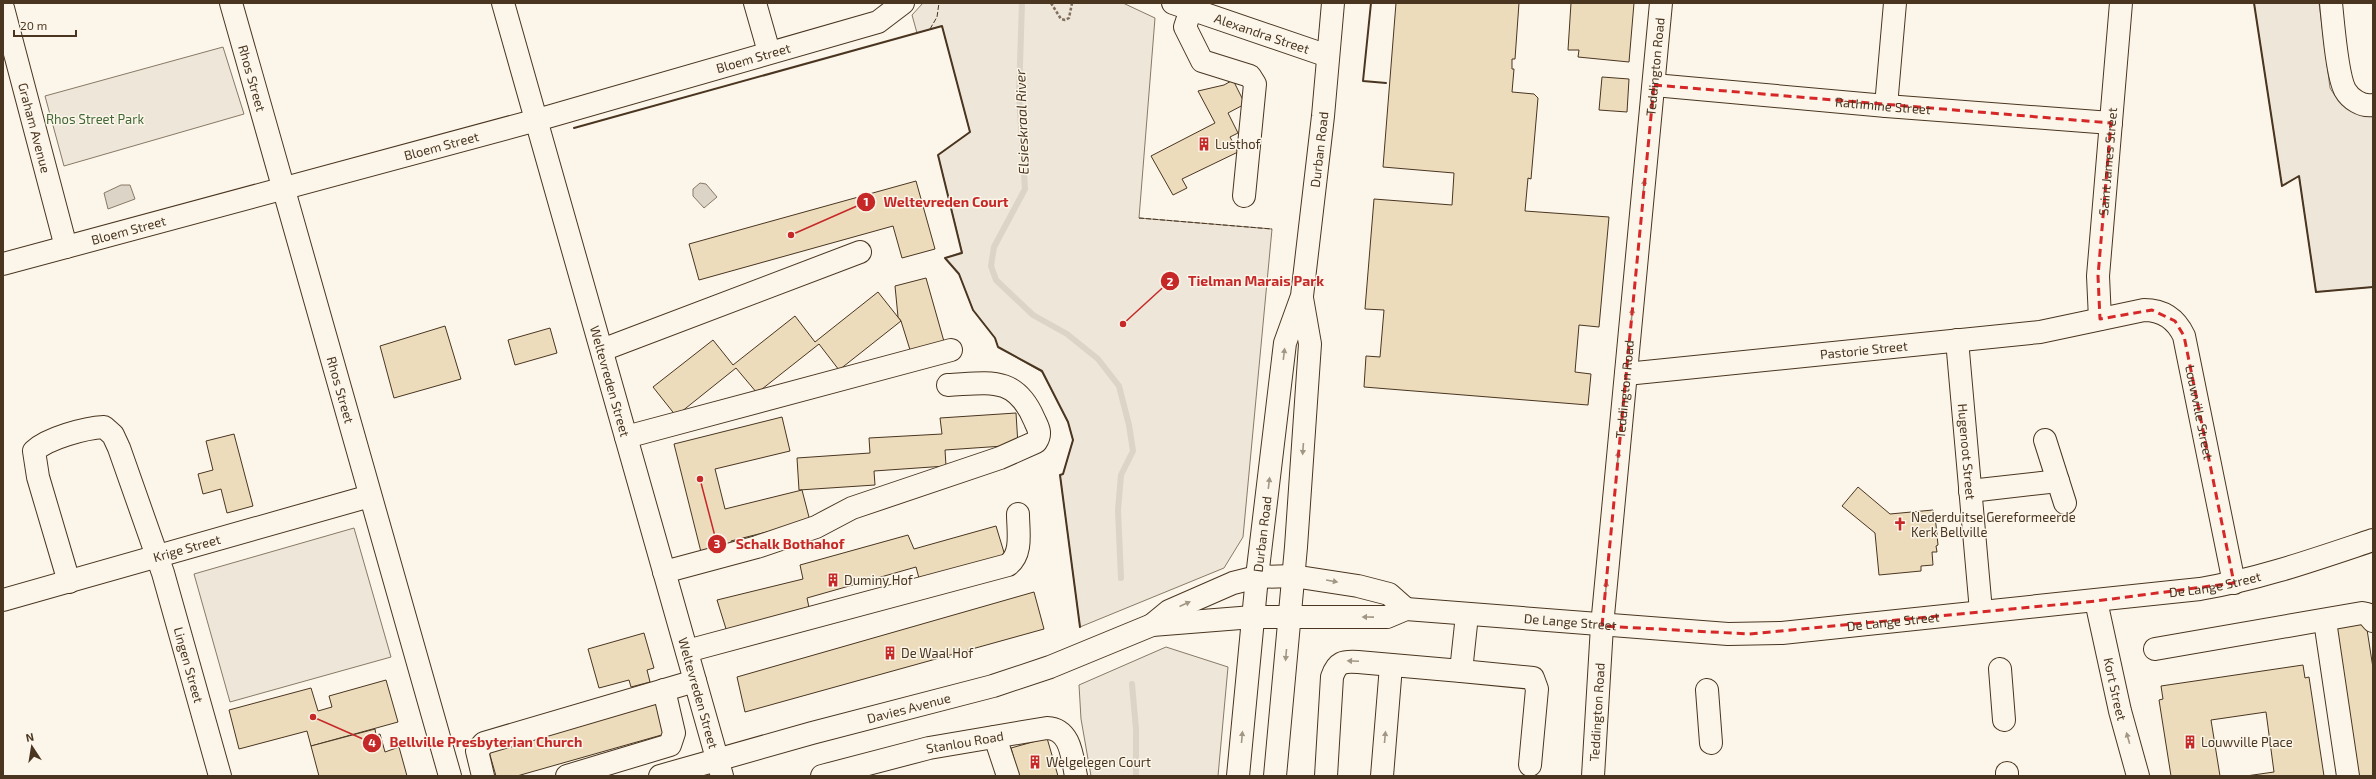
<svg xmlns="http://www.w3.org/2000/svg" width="2376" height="779" viewBox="0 0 2376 779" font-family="'Exo 2',sans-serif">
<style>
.green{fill:#ede6d9;stroke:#887966}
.water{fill:#dcd4c6;stroke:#887966}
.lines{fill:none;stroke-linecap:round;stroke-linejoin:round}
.stream{stroke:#dcd4c6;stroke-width:6}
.building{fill:#ecdcbc;stroke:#4a3520}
.minor-casing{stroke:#4a3520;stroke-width:24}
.major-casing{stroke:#4a3520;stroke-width:24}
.path{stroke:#7f6f5c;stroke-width:2.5;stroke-dasharray:3 2;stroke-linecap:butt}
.minor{stroke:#fbf6e9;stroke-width:22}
.major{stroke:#fbf6e9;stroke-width:22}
.fence{stroke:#4a3520;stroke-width:1;stroke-dasharray:5 2;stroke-linecap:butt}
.wall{stroke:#4a3520;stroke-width:2}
.oneway{fill:#a29684}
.marked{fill:none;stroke:#d62828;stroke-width:3;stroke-dasharray:8 5;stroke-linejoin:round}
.labels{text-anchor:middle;stroke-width:3;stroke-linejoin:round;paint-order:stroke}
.street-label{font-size:13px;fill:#4a3520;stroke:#fbf6e9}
.park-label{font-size:13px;fill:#436837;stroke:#fbf6e9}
.poi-label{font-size:13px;fill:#4a3520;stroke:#fbf6e9;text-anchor:start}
.water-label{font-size:14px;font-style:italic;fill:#4a3520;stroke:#fbf6e9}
.leader{fill:none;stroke:#c62828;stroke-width:1.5}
.callout-dot{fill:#c62828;stroke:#fbf6e9;stroke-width:1.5}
.mark-label{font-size:12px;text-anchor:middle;font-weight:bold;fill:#fff}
.callout-label{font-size:14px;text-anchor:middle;font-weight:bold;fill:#c62828;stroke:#fbf6e9;stroke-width:3;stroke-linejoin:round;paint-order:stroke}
</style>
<rect width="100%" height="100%" fill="#fbf6e9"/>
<!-- green -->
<g class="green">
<path d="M923 3H1123L1155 18 1139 218 1272 229 1243 537 1224 568 1080 627 1060 475 1063 474 1073 440 1068 422 1042 372 998 347 995 338 973 310 959 274 945 258 962 252 938 155 970 132 942 26 917 33 912 15Z"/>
<path d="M2254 3H2319L2330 88C2341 107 2353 109 2373 115V287L2316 292 2299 176 2282 186Z"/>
<path d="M223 47 244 114 64 166 45 96Z"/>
<path d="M354 528 391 657 230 702 194 574Z"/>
<path d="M1166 647 1228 667 1218 776H1091L1081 719 1079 685Z"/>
</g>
<!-- water -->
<g class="water">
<path d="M700 183 706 184 717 197 704 208 693 196V189Z"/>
<path d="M121 185H130L135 199 108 209 104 193Z"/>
</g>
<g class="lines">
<!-- stream -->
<g class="stream">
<path d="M1022 3 1019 95 1025 189 994 247 991 266 996 280 1033 315 1067 334 1098 359 1119 386 1129 425 1133 451 1121 475 1118 510 1121 578"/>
<path d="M1132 684 1136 729V776"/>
</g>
</g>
<!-- building -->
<g class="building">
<path d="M1396 3H1519L1515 59H1512V69H1514L1512 92 1534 94 1538 98 1531 179 1528 178 1525 211 1609 217 1599 327 1579 325 1575 372 1591 374 1588 405 1364 387 1366 356 1380 357 1384 310 1365 309 1374 199 1452 205 1454 173 1383 167Z"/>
<path d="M1571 3H1634L1629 62 1578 57 1579 50H1568Z"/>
<path d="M1602 77 1629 79 1627 112 1599 110Z"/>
<path d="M1233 80 1245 104 1228 113 1238 133 1230 137 1238 152 1182 179 1187 188 1173 195 1151 156 1215 123 1198 91 1224 85Z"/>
<path d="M916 181 935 249 902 258 893 226 699 280 689 244Z"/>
<path d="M926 278 945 345 911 353 901 321 898 317 895 286Z"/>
<path d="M878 292 901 321 839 370 819 344 757 393 736 368 676 416 653 387 713 340 733 365 795 316 815 342Z"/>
<path d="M445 326 461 379 394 398 380 346Z"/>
<path d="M550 328 557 353 515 365 508 340Z"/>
<path d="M1016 413 1018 445 945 450 946 466 874 471 875 485 799 490 797 458 870 453 869 438 942 434 940 418Z"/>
<path d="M782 417 790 451 715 469 725 509 802 490 810 521 731 541 733 548 702 556 674 444Z"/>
<path d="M234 434 253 506 227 513 221 489 203 494 198 474 213 470 206 441Z"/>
<path d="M1858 487 1890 514 1933 510V516L1935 515 1938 545 1936 546 1937 552H1932L1933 565 1921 566V571L1879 575 1875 533 1842 506Z"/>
<path d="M996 526 1006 559 920 582 916 567 807 598 810 612 727 632 717 600 803 579 800 565 908 535 914 549Z"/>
<path d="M1034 592 1044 629 745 712 737 677Z"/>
<path d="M2366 623 2373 668V776H2358L2335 628Z"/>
<path d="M644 633 654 668 647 670 650 682 631 687 629 680 599 688 588 649Z"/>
<path d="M2303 665 2305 678 2309 677 2324 776H2246L2274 772 2266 712 2211 720 2220 776H2171L2159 700 2163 699 2161 686Z"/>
<path d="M386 680 398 722 311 746 307 731 239 749 229 710 311 688 318 711 332 707 329 696Z"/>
<path d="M655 700 665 734 517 776H496L488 748Z"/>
<path d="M375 729 376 735 380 734 385 752 399 747 407 776H319L311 746Z"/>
<path d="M1047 738 1058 776H1019L1011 748Z"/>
</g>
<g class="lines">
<!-- minor casing -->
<g class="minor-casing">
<g id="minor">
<path id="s1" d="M231 3 450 776"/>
<path id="s2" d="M503 3 722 776"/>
<path d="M755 3 769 52"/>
<path id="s3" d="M1173 3 1328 56"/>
<path d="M1193 3 1185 27 1202 61 1250 76 1255 84 1244 196"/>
<path d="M2331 3C2333 22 2337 75 2345 90 2350 99 2362 107 2373 105"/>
<path id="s4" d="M3 8 66 247"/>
<path id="s5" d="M1654 85 1886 106 2111 123"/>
<path d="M1886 106 1895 3"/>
<path id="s6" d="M3 264 537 120 878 22 903 3"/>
<path id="s7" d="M2100 319 2098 276 2121 3"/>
<path id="s8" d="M1957 340 1981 611"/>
<path d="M602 350 860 252"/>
<path id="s9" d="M1626 374 2040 332 2144 310C2163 310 2176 319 2184 336L2234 583"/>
<path d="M626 437 951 350"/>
<path d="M2045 440 2065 503"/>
<path d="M1970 491 2058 481"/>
<path d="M664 572 757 547 816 527 852 508 1000 458 1036 442C1042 433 1038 428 1034 419 1015 375 989 383 948 385"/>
<path id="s10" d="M69 582 38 477 34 451C48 438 85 428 104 427L113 435 119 448 163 573 220 776"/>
<path id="s11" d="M3 600 370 496"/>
<path id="s12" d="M2096 601 2120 711 2138 776"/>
<path d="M2325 621 2348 776"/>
<path d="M1152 625 1169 611 1233 583 1257 577 1293 576 1358 586 1389 594 1406 609"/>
<path d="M2155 649 2362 613 2367 614 2373 621"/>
<path d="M687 651 1008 565C1023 554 1018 531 1018 514"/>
<path d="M2000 669 2004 720"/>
<path d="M1461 671 1533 678 1537 689 1530 765"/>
<path d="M1707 690 1711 743"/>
<path d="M995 737 1008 776"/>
<path d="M2007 773V776"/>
<path d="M483 776 477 751 484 743 695 681"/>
<path d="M567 776 670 745 674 733 664 690"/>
<path id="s13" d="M660 776 812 733 993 686 1050 667 1152 625 1253 617H1387L1406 609 1728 634 1782 633 2200 589C2260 579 2316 559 2373 540"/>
<path id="s14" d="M822 776 929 748 1047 728C1071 729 1072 757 1076 776"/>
<path d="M1326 776 1332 677C1337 662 1343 661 1358 662L1461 671 1467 615"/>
<path d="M1382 776 1391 666"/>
<path id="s15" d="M1593 776 1602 626 1661 3"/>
</g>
</g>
<!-- major casing -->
<g class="major-casing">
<g id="major">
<path id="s16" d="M1238 776 1257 577 1285 343 1302 296 1323 116 1333 3"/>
<path d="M1275 776 1296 547 1310 344 1302 298"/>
</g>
</g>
<!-- path -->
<path class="path" d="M1051 3 1061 19 1065 20 1069 18 1072 3"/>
<!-- minor -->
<use href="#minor" class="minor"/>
<!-- major -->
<use href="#major" class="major"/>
<!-- fence -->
<g class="fence">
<path d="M930 29 937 17 939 3"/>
<path d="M1139 218 1272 229"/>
</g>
<!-- wall -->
<g class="wall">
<path d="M1371 3 1363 81 1386 83"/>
<path d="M2254 3 2282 186 2299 176 2316 292 2373 287"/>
<path d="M574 128 942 26 970 132 938 155 962 253 945 258 959 274 973 310 995 338 998 347 1042 371 1068 422 1073 440 1063 474 1060 475 1080 627"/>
</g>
</g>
<!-- one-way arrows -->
<defs><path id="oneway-solid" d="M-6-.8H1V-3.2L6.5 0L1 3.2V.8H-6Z"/></defs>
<g class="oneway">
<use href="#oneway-solid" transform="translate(1644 185) rotate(-84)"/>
<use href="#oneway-solid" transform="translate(1632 314) rotate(-84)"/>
<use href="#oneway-solid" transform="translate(1284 354) rotate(-83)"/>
<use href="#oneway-solid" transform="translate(1303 449) rotate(94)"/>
<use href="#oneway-solid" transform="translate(1618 457) rotate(-85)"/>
<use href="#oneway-solid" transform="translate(1269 483) rotate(-83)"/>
<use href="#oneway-solid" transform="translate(1332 581) rotate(10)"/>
<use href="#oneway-solid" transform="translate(1606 587) rotate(-85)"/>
<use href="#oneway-solid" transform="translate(1185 604) rotate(-24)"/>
<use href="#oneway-solid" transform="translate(1368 617) rotate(-179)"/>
<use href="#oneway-solid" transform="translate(1286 655) rotate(95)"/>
<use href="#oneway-solid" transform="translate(1353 661) rotate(-177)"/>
<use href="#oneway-solid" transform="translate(1242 737) rotate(-85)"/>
<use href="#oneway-solid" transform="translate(1385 737) rotate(-85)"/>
<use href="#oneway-solid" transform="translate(2128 738) rotate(-106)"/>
</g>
<!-- marked area -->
<path class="marked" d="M1654 85 2111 123 2098 276 2100 319 2152 310 2175 321 2184 336 2234 583 2096 601 1749 634 1602 626Z"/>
<!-- icons -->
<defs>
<g id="building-bare" transform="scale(1.08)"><path d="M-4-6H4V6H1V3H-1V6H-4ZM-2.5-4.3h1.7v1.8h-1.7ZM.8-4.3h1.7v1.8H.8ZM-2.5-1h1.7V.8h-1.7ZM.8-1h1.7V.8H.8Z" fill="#c62828" stroke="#fbf6e9" stroke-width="2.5" paint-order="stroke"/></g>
<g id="church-bare" transform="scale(1.08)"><path d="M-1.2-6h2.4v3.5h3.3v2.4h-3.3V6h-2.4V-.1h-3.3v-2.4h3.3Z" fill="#c62828" stroke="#fbf6e9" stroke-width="2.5" paint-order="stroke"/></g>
</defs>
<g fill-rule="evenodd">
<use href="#building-bare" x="1204" y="144"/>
<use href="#church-bare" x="1900" y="524"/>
<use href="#building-bare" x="833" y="580"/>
<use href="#building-bare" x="890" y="653"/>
<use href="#building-bare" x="2190" y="742"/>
<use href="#building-bare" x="1035" y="762"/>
</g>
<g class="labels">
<!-- street labels -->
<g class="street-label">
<text dy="5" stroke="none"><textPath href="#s3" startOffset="94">Alexandra Street</textPath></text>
<text dy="5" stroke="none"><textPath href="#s6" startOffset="778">Bloem Street</textPath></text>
<text dy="5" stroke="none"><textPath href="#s15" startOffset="712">Teddington Road</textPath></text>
<text dy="5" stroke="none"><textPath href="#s1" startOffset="78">Rhos Street</textPath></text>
<text dy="5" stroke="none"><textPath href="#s5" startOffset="230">Rathmine Street</textPath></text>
<text dy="5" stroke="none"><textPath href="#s4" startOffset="124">Graham Avenue</textPath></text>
<text dy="5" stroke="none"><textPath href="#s6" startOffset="454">Bloem Street</textPath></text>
<text dy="5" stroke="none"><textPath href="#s16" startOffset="633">Durban Road</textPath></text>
<text dy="5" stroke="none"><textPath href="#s7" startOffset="158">Saint James Street</textPath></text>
<text dy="5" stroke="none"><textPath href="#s6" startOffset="130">Bloem Street</textPath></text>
<text dy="5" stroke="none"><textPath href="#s9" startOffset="239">Pastorie Street</textPath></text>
<text dy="5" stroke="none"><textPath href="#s2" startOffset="393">Weltevreden Street</textPath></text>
<text dy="5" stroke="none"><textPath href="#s15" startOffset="388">Teddington Road</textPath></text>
<text dy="5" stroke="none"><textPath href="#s1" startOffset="402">Rhos Street</textPath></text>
<text dy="5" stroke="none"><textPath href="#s9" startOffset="651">Louwville Street</textPath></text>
<text dy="5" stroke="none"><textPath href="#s8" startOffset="112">Hugenoot Street</textPath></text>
<text dy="5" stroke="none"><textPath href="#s16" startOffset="243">Durban Road</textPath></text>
<text dy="5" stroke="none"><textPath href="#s11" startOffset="191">Krige Street</textPath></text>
<text dy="5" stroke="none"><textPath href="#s13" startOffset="1584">De Lange Street</textPath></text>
<text dy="5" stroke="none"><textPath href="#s13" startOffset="1260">De Lange Street</textPath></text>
<text dy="5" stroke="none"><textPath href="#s13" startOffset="936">De Lange Street</textPath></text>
<text dy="5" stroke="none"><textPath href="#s10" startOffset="465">Lingen Street</textPath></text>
<text dy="5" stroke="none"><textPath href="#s12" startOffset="90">Kort Street</textPath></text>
<text dy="5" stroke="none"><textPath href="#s2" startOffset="717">Weltevreden Street</textPath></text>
<text dy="5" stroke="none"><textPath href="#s13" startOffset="258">Davies Avenue</textPath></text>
<text dy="5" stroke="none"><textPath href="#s15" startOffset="64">Teddington Road</textPath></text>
<text dy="5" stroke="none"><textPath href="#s14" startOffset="147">Stanlou Road</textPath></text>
</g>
<!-- park labels -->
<g class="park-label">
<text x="95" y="124">Rhos Street Park</text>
</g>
<!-- poi labels -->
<g class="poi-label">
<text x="1215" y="149">Lusthof</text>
<text x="1911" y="522">Nederduitse Gereformeerde<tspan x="1911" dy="15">Kerk Bellville</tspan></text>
<text x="844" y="585">Duminy Hof</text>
<text x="901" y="658">De Waal Hof</text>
<text x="2201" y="747">Louwville Place</text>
<text x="1046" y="767">Welgelegen Court</text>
</g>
<!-- water labels -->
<g class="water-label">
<text transform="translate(1022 122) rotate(-92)" y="5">Elsieskraal River</text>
</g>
</g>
<!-- callouts -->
<path class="leader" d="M791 235L866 202M1123 324L1170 281M700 479L717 544M313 717L372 743"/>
<g class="callout-dot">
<circle cx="791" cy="235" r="4"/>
<circle cx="1123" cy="324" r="4"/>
<circle cx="700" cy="479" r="4"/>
<circle cx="313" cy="717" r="4"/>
<circle cx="866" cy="202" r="10"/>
<circle cx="1170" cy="281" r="10"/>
<circle cx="717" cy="544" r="10"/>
<circle cx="372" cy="743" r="10"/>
</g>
<g class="mark-label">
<text x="866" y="206">1</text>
<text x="1170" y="286">2</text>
<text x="717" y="548">3</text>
<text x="372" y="747">4</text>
</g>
<g class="callout-label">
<text x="946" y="207">Weltevreden Court</text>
<text x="1256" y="286">Tielman Marais Park</text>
<text x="790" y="549">Schalk Bothahof</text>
<text x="486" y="747">Bellville Presbyterian Church</text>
</g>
<!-- border -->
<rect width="2376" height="779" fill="none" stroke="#4a3520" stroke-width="8"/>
<!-- north arrow -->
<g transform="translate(32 747) rotate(348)" stroke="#fbf6e9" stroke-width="3" paint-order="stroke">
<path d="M0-3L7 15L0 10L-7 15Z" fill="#4a3520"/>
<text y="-6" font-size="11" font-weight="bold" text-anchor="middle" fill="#4a3520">N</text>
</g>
<!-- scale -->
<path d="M14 30v6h62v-6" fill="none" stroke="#4a3520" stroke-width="2"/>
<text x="20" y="30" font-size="12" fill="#4a3520" stroke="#fbf6e9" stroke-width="3" paint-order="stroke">20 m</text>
</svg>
